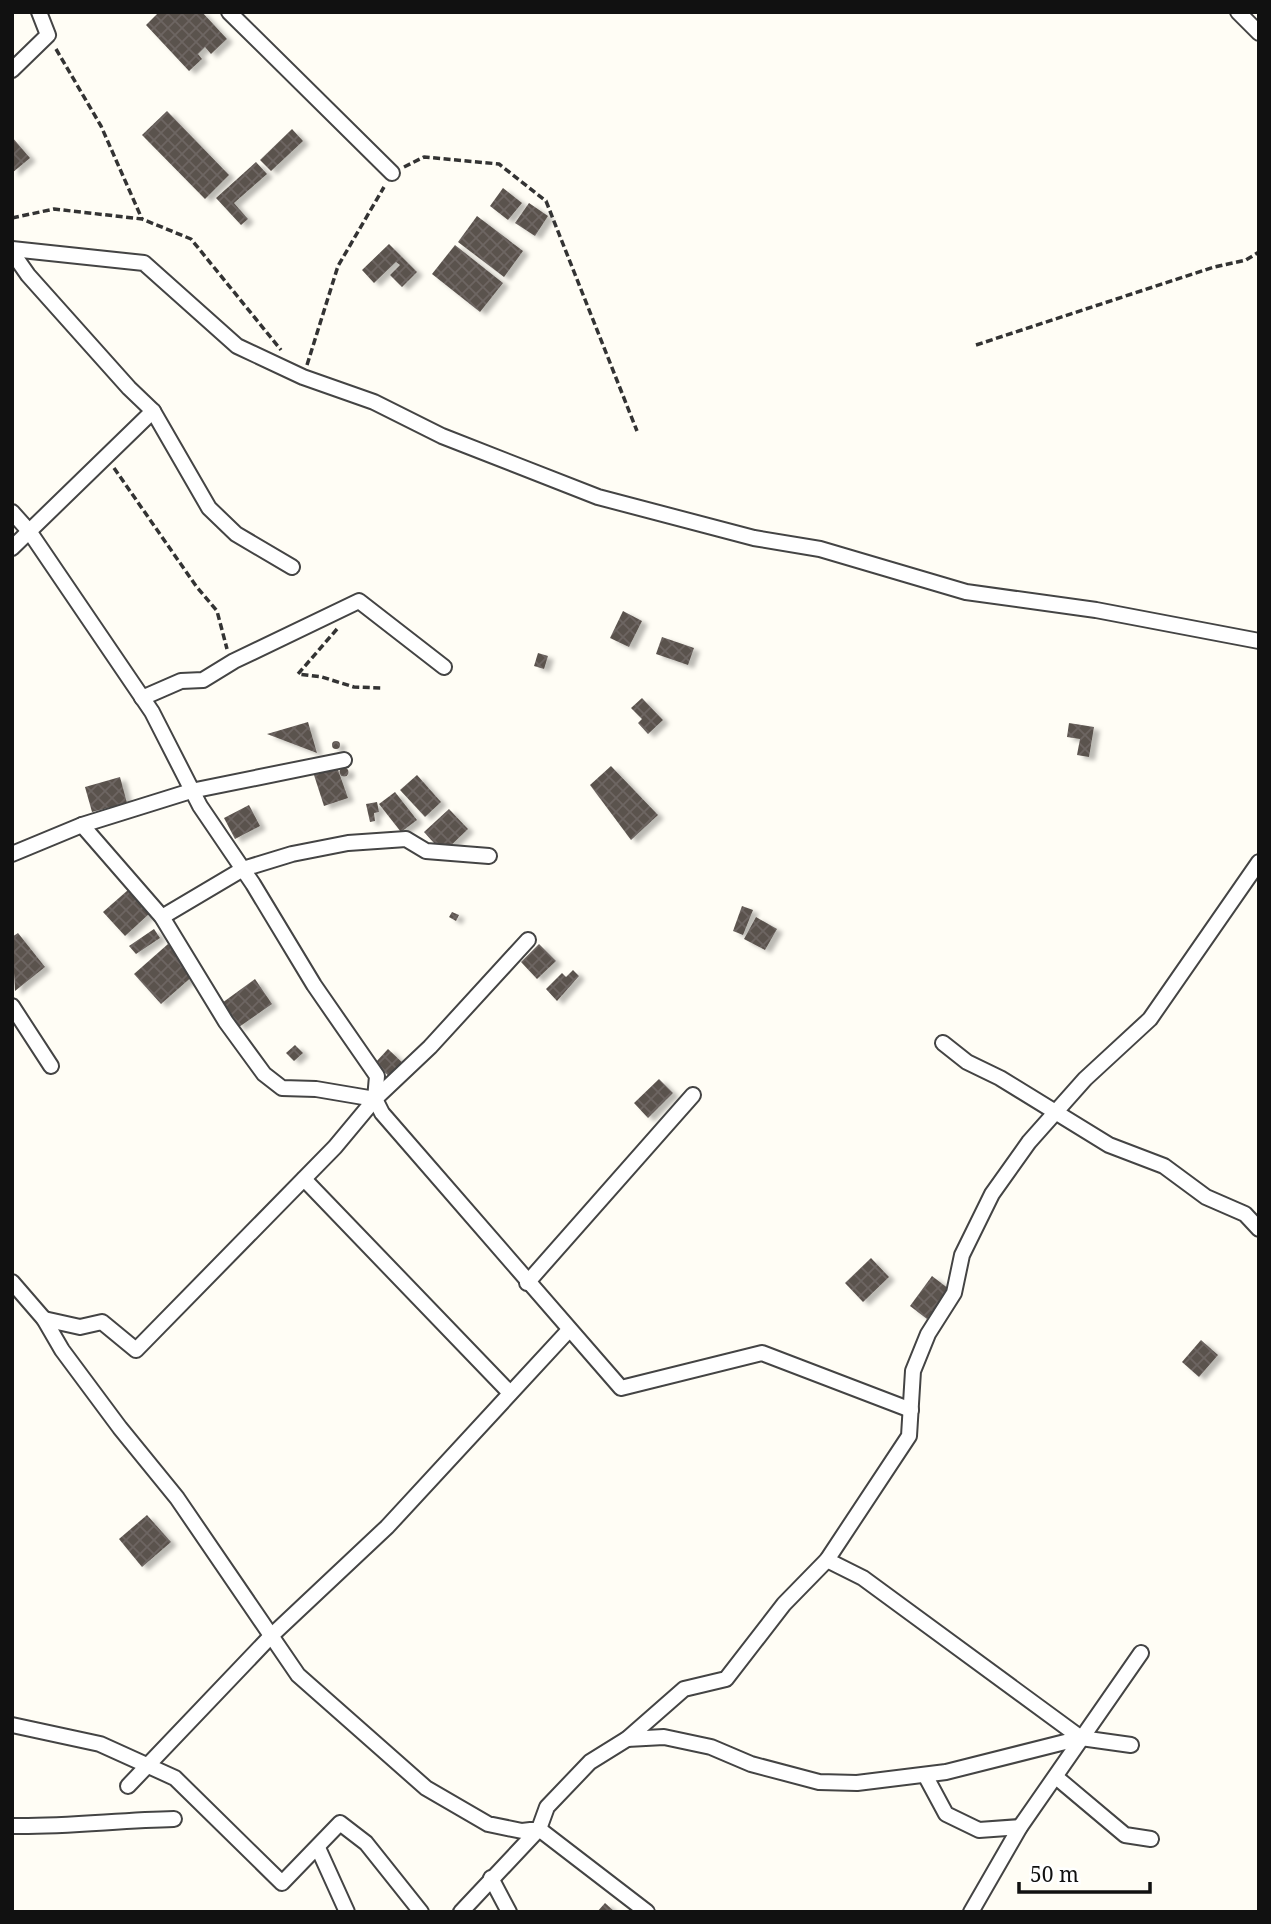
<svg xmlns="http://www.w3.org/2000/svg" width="1271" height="1924" viewBox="0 0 1271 1924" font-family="'Noto Serif',serif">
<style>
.building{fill:url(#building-cross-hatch);filter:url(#shadow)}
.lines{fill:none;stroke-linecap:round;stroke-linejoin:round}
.minor-casing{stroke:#444;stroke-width:18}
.path{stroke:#333;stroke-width:3.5;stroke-dasharray:7 3.5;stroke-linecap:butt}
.minor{stroke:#fff;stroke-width:14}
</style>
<defs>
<pattern id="building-cross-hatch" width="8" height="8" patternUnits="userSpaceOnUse" patternTransform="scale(1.75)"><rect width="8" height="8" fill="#5a524d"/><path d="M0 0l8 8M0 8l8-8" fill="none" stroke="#6d6662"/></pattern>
<filter id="shadow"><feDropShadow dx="6" dy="3.5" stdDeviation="2" flood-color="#0004"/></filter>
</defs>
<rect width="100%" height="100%" fill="#fffdf5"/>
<!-- building -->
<g class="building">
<path d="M159 12H202L227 39 211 54 205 47 198 54 202 59 189 71 146 25Z"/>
<path d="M167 111 229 175 205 199 142 135Z"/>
<path d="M292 129 303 141 271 171 260 160Z"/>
<path d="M12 137 30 158 12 173Z"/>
<path d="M256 162 267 174 234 203 248 219 241 225 216 198Z"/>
<path d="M503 188 522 203 508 220 490 206Z"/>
<path d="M529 203 548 216 535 236 515 223Z"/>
<path d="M477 216 523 251 504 277 458 242Z"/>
<path d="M389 244 417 272 402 287 390 275 400 265 396 262 374 283 362 270Z"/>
<path d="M455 245 503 283 480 312 432 274Z"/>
<path d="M623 611 642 621 629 647 610 638Z"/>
<path d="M662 637 694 648 688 665 656 654Z"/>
<path d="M538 653 548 656 544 669 534 666Z"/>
<path d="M642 698 663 720 648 734 638 723 642 719 631 708Z"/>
<path d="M308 722 317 753 267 734Z"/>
<path d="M1069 723 1094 727 1089 757 1077 755 1080 739 1067 737Z"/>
<circle cx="336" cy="745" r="4"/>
<path d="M611 766 658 815 631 840 590 785Z"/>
<path d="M337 767 348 798 324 806 314 775Z"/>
<circle cx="344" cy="772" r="4.5"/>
<path d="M417 775 441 802 425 817 400 790Z"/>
<path d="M120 777 127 803 92 812 85 787Z"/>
<path d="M395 792 417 820 401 832 379 804Z"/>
<path d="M377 802 379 812 374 813 375 821 370 822 366 804Z"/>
<path d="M249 805 260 826 235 839 224 818Z"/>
<path d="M449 809 468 829 443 853 424 832Z"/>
<path d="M128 890 149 914 125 936 103 912Z"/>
<path d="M742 906 753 910 743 935 733 931Z"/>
<path d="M452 912 459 915 456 921 449 917Z"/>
<path d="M756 917 777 929 765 950 744 939Z"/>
<path d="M154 929 160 938 136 954 129 946Z"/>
<path d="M18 933 45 967 15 991 12 937Z"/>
<path d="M168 944 195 974 161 1004 134 974Z"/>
<path d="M539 944 556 961 537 979 521 962Z"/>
<path d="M573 970 579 976 557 1001 546 989 562 973 566 977Z"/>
<path d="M255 979 272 1004 239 1027 222 1003Z"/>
<path d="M295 1045 303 1053 294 1061 286 1053Z"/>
<path d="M388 1049 406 1066 393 1080 375 1063Z"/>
<path d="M659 1079 673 1093 648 1118 634 1103Z"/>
<path d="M871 1258 889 1277 863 1302 845 1283Z"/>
<path d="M932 1276 949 1289 927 1319 910 1306Z"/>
<path d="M1201 1340 1218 1355 1199 1377 1182 1362Z"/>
<path d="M147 1515 171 1542 142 1567 119 1539Z"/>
<path d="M605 1903 615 1912H597Z"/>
</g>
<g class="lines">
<!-- minor casing -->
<g class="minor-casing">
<g id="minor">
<path d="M229 12 392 173"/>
<path d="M1238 12 1259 33"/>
<path d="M12 70 48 35 39 12"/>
<path d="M12 249 144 263 237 346 303 377 374 402 442 436 598 497 754 538 820 549 966 592 1096 610 1259 641"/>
<path d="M12 252 28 275 129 388 153 411 209 508 236 534 292 567"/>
<path d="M12 512 29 531 152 712 200 806 253 884 314 985 377 1076 375 1099 382 1113 621 1388 762 1353 911 1410"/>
<path d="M12 548 153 411"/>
<path d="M142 698 181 681 203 680 234 661 359 601 444 667"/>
<path d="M82 825 162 917 226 1022 264 1074 282 1088 316 1089 375 1099"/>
<path d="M12 854 82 825 191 791 344 760"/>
<path d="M162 917 243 869 292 854 348 843 406 839 426 851 489 856"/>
<path d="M528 940 430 1047 375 1099 335 1147 136 1350 102 1322 80 1327 44 1319 62 1350 120 1428 177 1498 298 1675 426 1788 488 1824 522 1831 539 1829 547 1807 590 1762 627 1739 684 1689 726 1679 784 1604 827 1560 909 1436 913 1371 928 1334 954 1293 962 1255 992 1194 1029 1142 1085 1079 1150 1019 1259 862"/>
<path d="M12 1006 51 1066"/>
<path d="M943 1043 967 1062 1000 1078 1109 1145 1164 1166 1206 1197 1245 1214 1259 1229"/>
<path d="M304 1179 510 1393"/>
<path d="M12 1282 44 1319"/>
<path d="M527 1283 693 1095"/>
<path d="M827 1560 863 1578 1081 1738"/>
<path d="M12 1725 100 1744 175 1778 282 1883 340 1823 366 1843 421 1912"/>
<path d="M627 1739 664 1737 711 1747 751 1764 819 1782 857 1783 946 1772 1081 1738 1131 1745"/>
<path d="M925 1775 946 1814 979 1830 1020 1827"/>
<path d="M1056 1777 1125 1835 1151 1839"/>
<path d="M128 1786 271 1636 387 1527 569 1330"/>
<path d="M12 1826C66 1827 120 1820 174 1819"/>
<path d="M318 1848 347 1912"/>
<path d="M491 1878 509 1912"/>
<path d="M461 1912 539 1829 647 1912"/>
<path d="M971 1912 1020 1827 1141 1653"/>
</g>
</g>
<!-- path -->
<g class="path">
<path d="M56 49 101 126 142 219"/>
<path d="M404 167 424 157 499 164 546 201 637 431"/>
<path d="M12 218 54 209 142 219 191 239 281 350"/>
<path d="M976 345 1214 267 1246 260 1259 252"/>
<path d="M307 365 338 266 384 187"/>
<path d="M114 468 196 586 217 611 227 649"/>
<path d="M337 629 298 674 322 677 354 687 382 688"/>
</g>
<!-- minor -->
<use href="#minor" class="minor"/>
</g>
<!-- border -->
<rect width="1271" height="1924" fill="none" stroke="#111111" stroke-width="28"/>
<!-- scale -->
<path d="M1019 1882v10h131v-10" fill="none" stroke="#111111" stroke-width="3.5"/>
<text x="1030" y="1882" font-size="21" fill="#111111" stroke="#ffffff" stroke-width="5" paint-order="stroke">50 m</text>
</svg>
